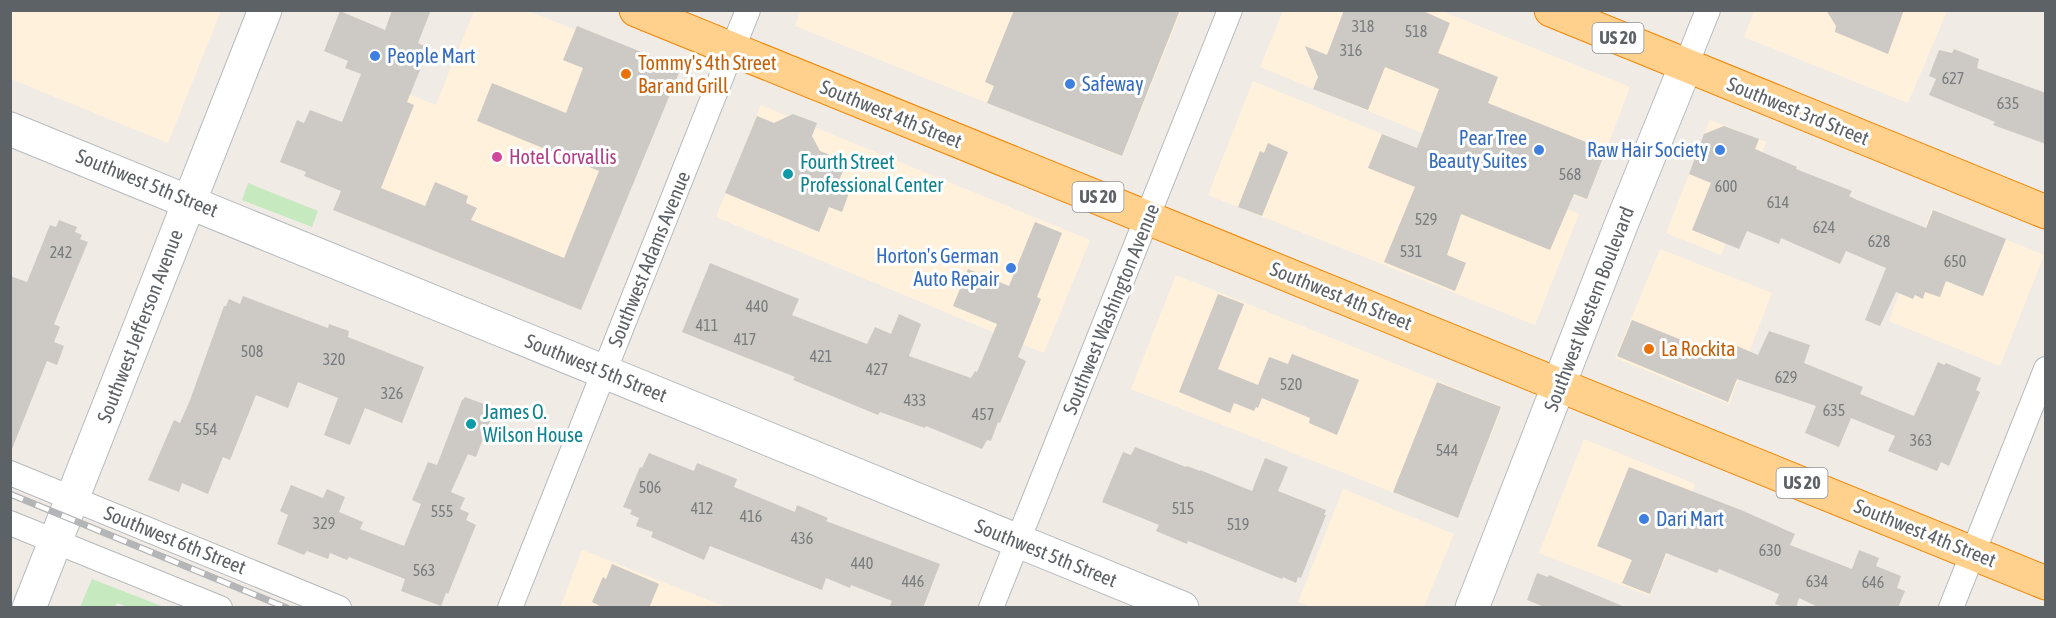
<svg xmlns="http://www.w3.org/2000/svg" width="2056" height="618" viewBox="0 0 2056 618" font-family="'Asap Condensed',sans-serif">
<style>
.commercial{fill:#fff1db}
.green{fill:#c6e9c0}
.building{fill:#cdc9c4}
.lines{fill:none;stroke-linecap:round;stroke-linejoin:round}
.street-casing{stroke:#b5b9bc;stroke-width:26}
.secondary-casing{stroke:#b6bbc0;stroke-width:35}
.highway-casing{stroke:#f58400;stroke-width:35}
.street{stroke:#fff;stroke-width:24}
.secondary{stroke:#fff;stroke-width:33}
.highway{stroke:#ffd18d;stroke-width:33}
.rail-casing{stroke:#b4b5b6;stroke-width:7}
.rail{stroke:#fff;stroke-width:4.5;stroke-dasharray:14;stroke-linecap:butt}
.shop-dot{fill:#3f7fe0;stroke:#fff;stroke-width:2}
.food-dot{fill:#e8710a;stroke:#fff;stroke-width:2}
.hotel-dot{fill:#d1479c;stroke:#fff;stroke-width:2}
.culture-dot{fill:#0f9aa8;stroke:#fff;stroke-width:2}
.labels{text-anchor:middle;stroke-width:6;stroke-linejoin:round;paint-order:stroke}
.number-label{font-size:16px;fill:#797c7e}
.shield{fill:#fff;stroke:#8e9194;stroke-width:1.5}
.shield-label{font-size:18px;font-weight:bold;fill:#5d6266}
.shop-label{font-size:20px;fill:#366cbe;stroke:#fff;text-anchor:start}
.food-label{font-size:20px;fill:#c56008;stroke:#fff;text-anchor:start}
.street-label{font-size:20px;fill:#5d6266;stroke:#fff}
.hotel-label{font-size:20px;fill:#b23c85;stroke:#fff;text-anchor:start}
.culture-label{font-size:20px;fill:#0d838f;stroke:#fff;text-anchor:start}
</style>
<rect width="100%" height="100%" fill="#f0ece5"/>
<!-- commercial -->
<g class="commercial">
<path d="M801 10 1181 11 1122 157 795 26Z"/>
<path d="M10 11 11 10 221 11 168 143 11 79Z"/>
<path d="M474 11H528L675 70 580 309 333 210 383 84 436 105Z"/>
<path d="M1283 11H1442L1630 87 1587 200 1260 67Z"/>
<path d="M1754 11H1947L1908 103 1744 37Z"/>
<path d="M1253 81 1579 214 1535 325 1208 195Z"/>
<path d="M761 105 1090 240 1044 353 716 217Z"/>
<path d="M1710 120 1766 142 1721 255 1666 233Z"/>
<path d="M1932 209 2044 255 2000 366 1889 321Z"/>
<path d="M1660 249 1772 293 1729 404 1615 358Z"/>
<path d="M1176 275 1502 407 1458 518 1131 389Z"/>
<path d="M1584 439 1695 484 1650 596 1539 553Z"/>
<path d="M1343 489 1454 534 1424 607 1313 608 1298 602Z"/>
<path d="M582 550 726 607 560 608Z"/>
</g>
<!-- green -->
<g class="green">
<path d="M248 183 318 211 312 227 242 200Z"/>
<path d="M92 579 164 607H128L117 603 115 607H80Z"/>
</g>
<!-- building -->
<g class="building">
<path d="M392 10H431L418 43 429 48 407 102 414 105 381 188 425 206 435 182 468 196 466 203 477 208 471 220 564 258 599 171 477 121 492 83 566 113 583 68 563 60 577 26 681 68 581 310 333 210 341 191 304 176 306 172 280 162 297 120 304 123 310 110 342 122 361 74 345 68 348 61 324 51 340 11 385 30Z"/>
<path d="M1014 10H1180L1122 156 987 103 994 86 985 82Z"/>
<path d="M1344 10H1421L1450 23 1438 53 1498 77 1488 103 1606 150 1587 199 1574 194 1550 250 1461 214 1447 255 1466 263 1455 291 1384 262 1415 187 1368 168 1382 134 1417 148 1439 89 1385 67 1368 110 1313 89 1318 77 1305 46 1327 55Z"/>
<path d="M1826 10H1904L1888 54 1835 32 1836 26Z"/>
<path d="M1954 49 1979 59 1977 68 2046 93V144L1993 125 1995 122 1988 119 1929 95 1936 79 1929 76 1939 50 1952 53Z"/>
<path d="M793 114 817 123 812 136 820 151 847 162 837 185 850 190 842 212 829 207 819 232 725 193 757 116 774 123Z"/>
<path d="M1724 126 1759 139 1755 149 1797 167 1796 169 1852 191 1849 196 1857 200 1926 228 1933 210 2006 239 1983 296 1946 281 1940 297 1925 292 1923 299 1915 295 1913 299 1896 292 1880 326 1865 320 1886 268 1846 251 1840 264 1781 238 1779 244 1747 231 1739 249 1692 230 1711 183 1689 174 1704 134Z"/>
<path d="M1268 143 1288 152 1262 216 1238 207 1260 151 1264 153Z"/>
<path d="M59 220 77 227 75 232 82 235 80 239 88 242 54 324 60 327 54 342 64 346 57 365 47 361 12 449 10 448V276L27 282 50 225 56 227Z"/>
<path d="M1035 222 1062 233 1037 297 1041 299 1018 357 1026 361 1000 423 998 422 991 441 987 440 982 449 926 426 925 428 880 412 878 415 793 380 795 377 682 332 710 263 799 299 792 315 867 344 875 327 891 334 899 314 921 324 909 356 971 378 975 371 977 372 997 324 953 306 968 269 1009 286Z"/>
<path d="M1218 294 1244 304 1218 369 1258 385 1269 357 1288 364 1292 354 1359 380 1337 435 1309 423 1310 418 1262 398 1258 408 1256 407 1254 411 1234 403 1230 413 1179 392Z"/>
<path d="M243 296 325 327 328 328 329 324 349 331 348 337 424 367 402 423 365 408 350 445 324 435 338 398 298 382 288 408 256 395 230 460 223 457 208 494 182 483 179 492 148 480 174 420 180 423 190 400 224 306H226L229 299 240 304Z"/>
<path d="M1632 320 1731 360 1737 346 1758 355 1769 331 1810 345 1804 363 1863 387 1860 394 1914 416 1938 362 1944 365 1946 363 1981 378 1976 390 1980 392 1949 466 1941 462 1937 471 1888 451 1895 436 1851 418 1839 447 1805 433 1816 406 1737 379 1728 402 1617 356Z"/>
<path d="M1437 382 1501 407 1458 518 1393 492Z"/>
<path d="M465 397 495 408 476 457 468 454 451 492 465 498 460 509 469 513 466 520 476 525 448 594 446 593 441 606 401 591 405 579 349 557 347 560 330 553 328 559 307 551 304 555 277 544 288 515 280 511 291 485 323 498 327 489 345 497 339 512 363 522 360 529 404 546 421 504 412 500 428 462 437 465 462 400H463Z"/>
<path d="M1135 447 1186 467 1187 466 1200 471V470L1252 491 1265 458 1288 467 1278 491 1326 510 1324 515H1326L1301 578 1298 577 1296 583 1283 577 1282 579 1188 541 1187 544 1156 531 1159 525 1102 502 1123 452 1131 455Z"/>
<path d="M649 453 694 471 697 463 737 479 734 487 795 512 797 505 828 518 826 521 940 564 923 608H889L892 601 851 585 850 588 826 578 822 590 710 546 704 560 651 537 653 532 636 526 639 518 630 514 632 510 623 507 640 467 642 468Z"/>
<path d="M1629 467 1741 510 1795 534 1790 545 1852 569 1859 550 1879 558 1876 566 1901 576 1897 588 1905 591 1898 608H1820L1799 598 1796 608H1787L1775 604 1779 594 1719 569 1717 573 1666 553 1650 594 1622 583 1632 560 1597 546Z"/>
<path d="M612 564 659 584 649 608H604L592 602 603 577 606 579Z"/>
<path d="M1537 573 1548 577 1549 575 1627 608H1547L1527 600Z"/>
</g>
<g class="lines">
<!-- street casing -->
<g class="street-casing">
<g id="street">
<path d="M1686 65 1708 10"/>
<path d="M10 473 339 608"/>
<path d="M10 523 220 608"/>
<path d="M510 608 748 10"/>
<path d="M991 608 1230 10"/>
<path d="M1951 608 2046 369"/>
</g>
</g>
<!-- secondary casing -->
<g class="secondary-casing">
<g id="secondary">
<path d="M10 129 1182 608"/>
<path d="M29 608 265 10"/>
<path d="M1472 608 1621 225 1686 65"/>
</g>
</g>
<!-- highway casing -->
<g class="highway-casing">
<g id="highway">
<path d="M636 10 2046 583"/>
<path d="M1551 10 2046 212"/>
</g>
</g>
<!-- street -->
<use href="#street" class="street"/>
<!-- secondary -->
<use href="#secondary" class="secondary"/>
<!-- highway -->
<use href="#highway" class="highway"/>
<!-- rail casing -->
<g class="rail-casing">
<path id="rail" d="M10 494 287 608"/>
</g>
<!-- rail -->
<use href="#rail" class="rail"/>
</g>
<!-- markers -->
<g class="shop-dot">
<circle cx="375" cy="56" r="6"/>
<circle cx="1070" cy="84" r="6"/>
<circle cx="1539" cy="150" r="6"/>
<circle cx="1720" cy="150" r="6"/>
<circle cx="1011" cy="268" r="6"/>
<circle cx="1644" cy="519" r="6"/>
</g>
<g class="food-dot">
<circle cx="626" cy="74" r="6"/>
<circle cx="1649" cy="349" r="6"/>
</g>
<circle class="hotel-dot" cx="497" cy="157" r="6"/>
<g class="culture-dot">
<circle cx="788" cy="174" r="6"/>
<circle cx="471" cy="424" r="6"/>
</g>
<g class="labels">
<!-- number labels -->
<g class="number-label">
<text x="1363" y="32">318</text>
<text x="1416" y="37">518</text>
<text x="1351" y="56">316</text>
<text x="1953" y="84">627</text>
<text x="2008" y="109">635</text>
<text x="1570" y="180">568</text>
<text x="1726" y="192">600</text>
<text x="1778" y="208">614</text>
<text x="1426" y="225">529</text>
<text x="1824" y="233">624</text>
<text x="1879" y="247">628</text>
<text x="1411" y="257">531</text>
<text x="61" y="258">242</text>
<text x="1955" y="267">650</text>
<text x="757" y="312">440</text>
<text x="707" y="331">411</text>
<text x="745" y="345">417</text>
<text x="252" y="357">508</text>
<text x="821" y="362">421</text>
<text x="334" y="365">320</text>
<text x="877" y="375">427</text>
<text x="1786" y="383">629</text>
<text x="1291" y="390">520</text>
<text x="392" y="399">326</text>
<text x="915" y="406">433</text>
<text x="1834" y="416">635</text>
<text x="983" y="420">457</text>
<text x="206" y="435">554</text>
<text x="1921" y="446">363</text>
<text x="1447" y="456">544</text>
<text x="650" y="493">506</text>
<text x="702" y="514">412</text>
<text x="1183" y="514">515</text>
<text x="442" y="517">555</text>
<text x="751" y="522">416</text>
<text x="324" y="529">329</text>
<text x="1238" y="530">519</text>
<text x="802" y="544">436</text>
<text x="1770" y="556">630</text>
<text x="862" y="569">440</text>
<text x="424" y="576">563</text>
<text x="913" y="587">446</text>
<text x="1817" y="587">634</text>
<text x="1873" y="588">646</text>
</g>
<!-- shield labels -->
<g class="shield">
<rect x="1592.5" y="23" width="51" height="30" rx="4.5"/>
<rect x="1072.5" y="182" width="51" height="30" rx="4.5"/>
<rect x="1776.5" y="468" width="51" height="30" rx="4.5"/>
</g>
<g class="shield-label">
<text x="1618" y="44">US 20</text>
<text x="1098" y="203">US 20</text>
<text x="1802" y="489">US 20</text>
</g>
<!-- shop labels -->
<g class="shop-label">
<text x="387" y="63">People Mart</text>
<text x="1082" y="91">Safeway</text>
<text x="1527" y="145" text-anchor="end">Pear Tree<tspan x="1527" dy="23">Beauty Suites</tspan></text>
<text x="1708" y="157" text-anchor="end">Raw Hair Society</text>
<text x="999" y="263" text-anchor="end">Horton's German<tspan x="999" dy="23">Auto Repair</tspan></text>
<text x="1656" y="526">Dari Mart</text>
</g>
<!-- food labels -->
<g class="food-label">
<text x="638" y="70">Tommy's 4th Street<tspan x="638" dy="23">Bar and Grill</tspan></text>
<text x="1661" y="356">La Rockita</text>
</g>
<!-- street labels -->
<g class="street-label">
<text transform="translate(1798 111) rotate(22)" y="7">Southwest 3rd Street</text>
<text transform="translate(891 114) rotate(22)" y="7">Southwest 4th Street</text>
<text transform="translate(147 183) rotate(22)" y="7">Southwest 5th Street</text>
<text transform="translate(649 259) rotate(-68)" y="7">Southwest Adams Avenue</text>
<text transform="translate(1341 296) rotate(22)" y="7">Southwest 4th Street</text>
<text transform="translate(1111 309) rotate(-68)" y="7">Southwest Washington Avenue</text>
<text transform="translate(1589 309) rotate(-69)" y="7">Southwest Western Boulevard</text>
<text transform="translate(140 326) rotate(-69)" y="7">Southwest Jefferson Avenue</text>
<text transform="translate(596 368) rotate(22)" y="7">Southwest 5th Street</text>
<text transform="translate(1925 533) rotate(22)" y="7">Southwest 4th Street</text>
<text transform="translate(175 540) rotate(22)" y="7">Southwest 6th Street</text>
<text transform="translate(1046 553) rotate(22)" y="7">Southwest 5th Street</text>
</g>
<!-- hotel labels -->
<g class="hotel-label">
<text x="509" y="164">Hotel Corvallis</text>
</g>
<!-- culture labels -->
<g class="culture-label">
<text x="800" y="169">Fourth Street<tspan x="800" dy="23">Professional Center</tspan></text>
<text x="483" y="419">James O.<tspan x="483" dy="23">Wilson House</tspan></text>
</g>
</g>
<!-- border -->
<rect width="2056" height="618" fill="none" stroke="#5d6266" stroke-width="24"/>
</svg>
